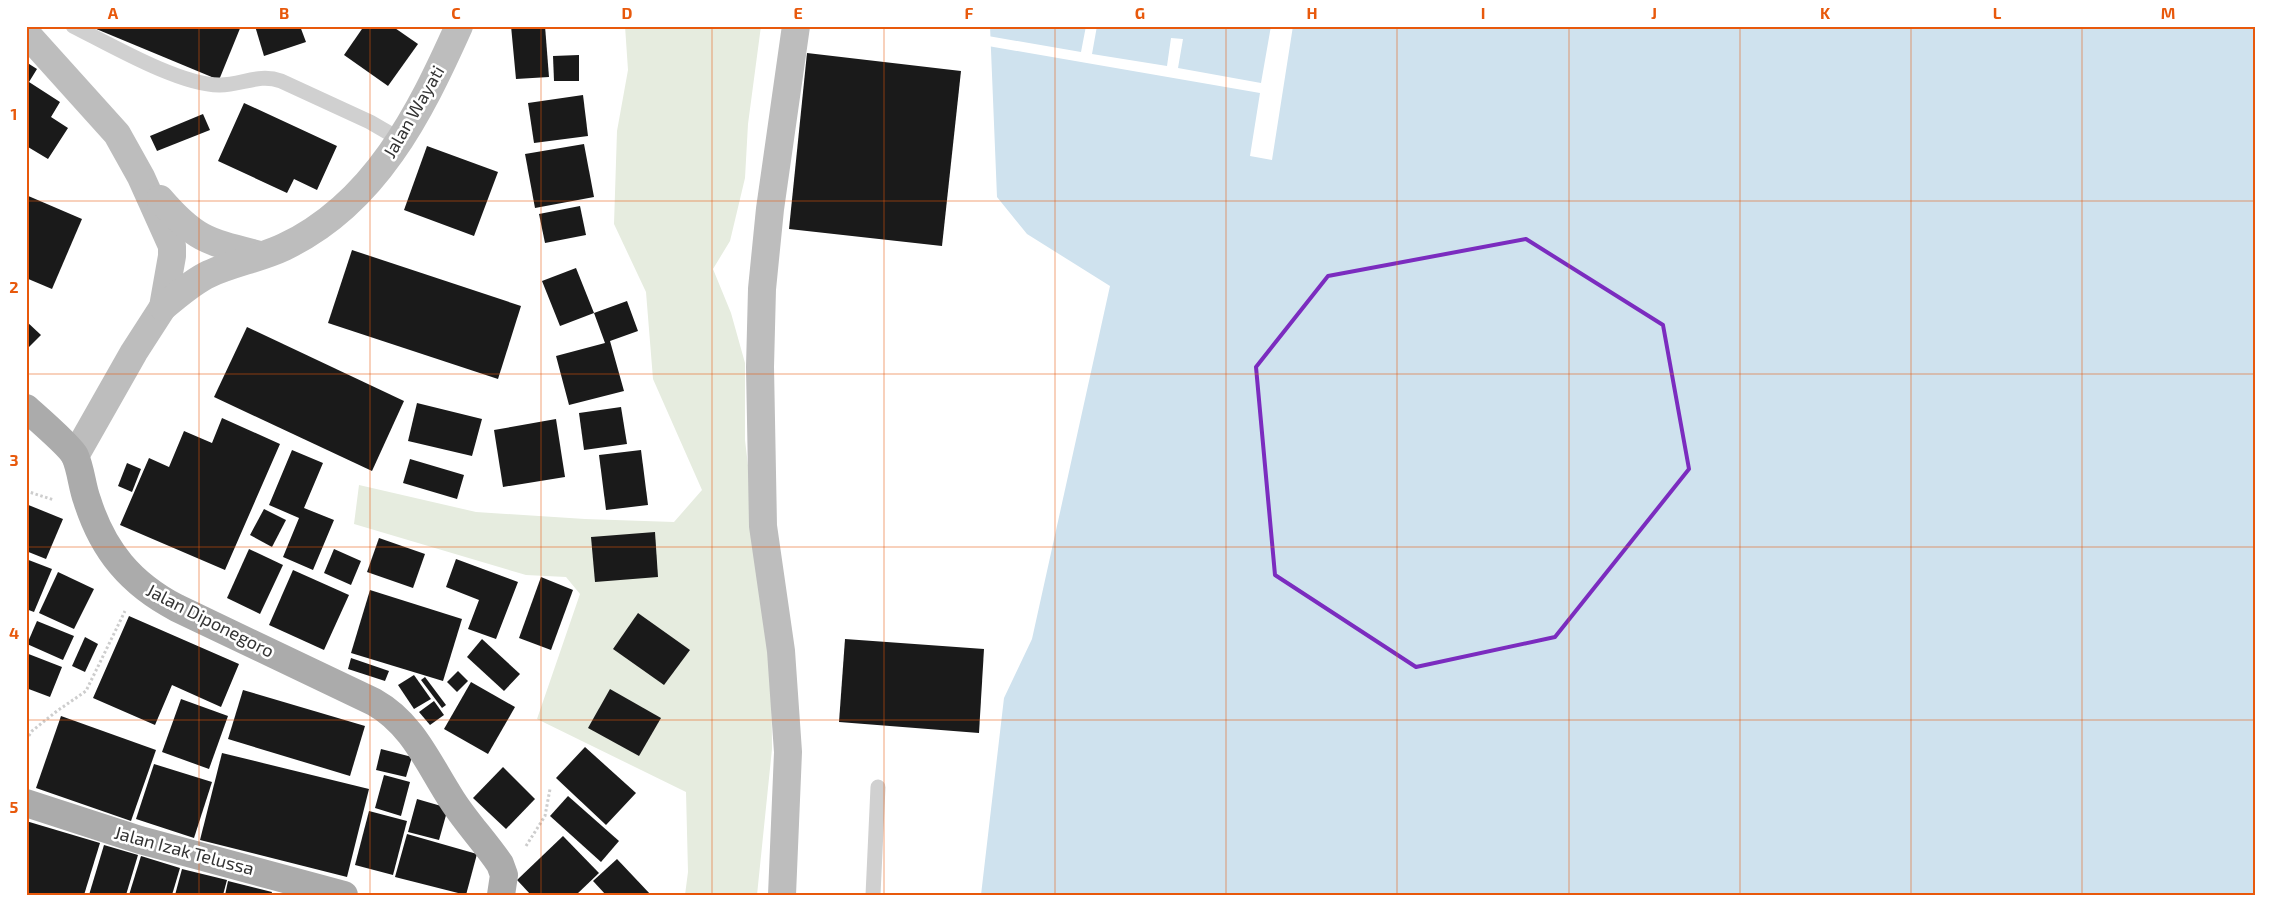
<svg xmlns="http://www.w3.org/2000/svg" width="2281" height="921" viewBox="0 0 2281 921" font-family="'Exo 2',sans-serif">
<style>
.green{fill:#e6ecdf}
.water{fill:#cfe2ee}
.pier{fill:#fff}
.building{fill:#1a1a1a}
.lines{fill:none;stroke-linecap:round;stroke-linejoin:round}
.path{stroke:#cdcdcd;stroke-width:3;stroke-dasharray:2.5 2.5;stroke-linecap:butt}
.service{stroke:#d0d0d0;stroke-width:15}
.secondary{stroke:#bdbdbd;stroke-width:28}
.primary{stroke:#ababab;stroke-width:28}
.marked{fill:none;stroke:#7b2cbf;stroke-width:4;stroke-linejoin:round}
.grid{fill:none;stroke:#e8590c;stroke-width:1;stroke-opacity:0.55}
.labels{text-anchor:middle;stroke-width:5;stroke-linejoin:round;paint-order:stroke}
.street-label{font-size:18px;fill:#333;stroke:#fff}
.neatline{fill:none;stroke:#e8590c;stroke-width:2}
.grid-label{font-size:16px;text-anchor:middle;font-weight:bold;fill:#e8590c}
</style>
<rect width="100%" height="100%" fill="#fff"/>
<!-- green -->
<path class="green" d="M625 26H761L748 124 745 178 730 241 713 269 731 313 745 363V440L756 534 771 630 772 749 757 895H685L688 872 686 792 537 719 580 594 566 577 526 575 354 524 359 485 476 512 585 519 674 522 702 490 653 379 646 292 614 224 617 131 628 70Z"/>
<!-- water -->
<path class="water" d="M990 26H2255V895H981L1004 698 1032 639 1110 286 1027 234 997 197Z"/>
<!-- pier -->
<path class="pier" d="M1086 26H1097L1092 54 1167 66 1171 38 1183 39 1178 68 1261 83 1271 26H1293L1272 160 1250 156 1260 93 988 46V36L1081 52Z"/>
<!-- building -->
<g class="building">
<path d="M89 26H241L219 80Z"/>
<path d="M255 26H300L306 42 264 56Z"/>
<path d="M364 26H392L418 44 388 86 344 55Z"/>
<path d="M511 26H545L549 77 516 79Z"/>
<path d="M807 53 961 71 942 246 789 229Z"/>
<path d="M579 55V81H554L553 56Z"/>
<path d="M26 62 37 69 29 82 60 102 51 117 68 128 48 159 28 147 26 149Z"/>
<path d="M583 95 588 136 534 143 528 103Z"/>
<path d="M244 103 337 146 317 190 294 179 287 193 218 161Z"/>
<path d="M203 114 210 130 157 151 150 136Z"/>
<path d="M584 144 594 197 535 208 525 154Z"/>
<path d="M427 146 498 172 474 236 404 210Z"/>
<path d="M26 195 82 219 52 289 26 278Z"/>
<path d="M580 206 586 235 545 243 539 214Z"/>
<path d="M352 250 521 306 498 379 328 323Z"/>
<path d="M576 268 594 313 560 326 542 281Z"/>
<path d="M627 301 638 331 610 341 624 391 569 405 556 356 605 343 594 313Z"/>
<path d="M26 321 41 335 26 350Z"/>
<path d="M247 327 404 401 372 471 214 397Z"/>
<path d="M417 403 482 419 472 456 408 441Z"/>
<path d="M621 407 627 444 584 450 579 413Z"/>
<path d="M222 418 280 444 225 570 120 525 149 458 169 467 184 431 212 443Z"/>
<path d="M556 419 565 477 503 487 494 430Z"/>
<path d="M292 450 323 463 304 508 334 520 313 570 283 557 299 518 269 505Z"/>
<path d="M641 450 648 505 606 510 599 455Z"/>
<path d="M410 459 464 475 457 499 403 483Z"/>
<path d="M127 463 141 469 132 492 118 486Z"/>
<path d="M26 504 63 519 46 559 26 551Z"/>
<path d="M264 509 286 520 272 547 250 535Z"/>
<path d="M655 532 658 577 595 582 591 537Z"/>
<path d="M379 538 425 554 413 588 367 572Z"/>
<path d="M249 549 283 565 260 614 227 598Z"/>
<path d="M334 549 361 561 351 585 324 573Z"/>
<path d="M26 559 52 569 34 612 26 609Z"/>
<path d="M456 559 518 582 496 639 468 629 479 600 446 587Z"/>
<path d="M293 570 349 595 324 650 269 625Z"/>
<path d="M58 572 94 589 74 629 39 613Z"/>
<path d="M541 577 573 590 551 650 519 638Z"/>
<path d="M370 590 462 619 443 681 351 653Z"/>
<path d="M638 613 690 650 664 685 613 649Z"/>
<path d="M129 616 239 664 221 707 172 685 155 725 93 698Z"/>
<path d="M37 621 74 636 63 660 27 644Z"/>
<path d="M85 637 98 644 85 672 72 666Z"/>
<path d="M482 639 520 674 504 691 467 657Z"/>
<path d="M845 639 984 649 979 733 839 722Z"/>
<path d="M26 653 62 667 50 697 26 688Z"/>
<path d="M351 658 389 671 385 681 348 669Z"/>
<path d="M458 671 468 681 457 692 447 682Z"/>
<path d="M414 675 431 699 414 709 398 685Z"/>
<path d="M425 677 446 705 442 708 421 680Z"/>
<path d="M471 682 515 707 488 754 444 729Z"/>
<path d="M610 689 661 718 639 756 588 728Z"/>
<path d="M243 690 365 726 350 776 228 739Z"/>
<path d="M181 699 228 716 209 769 162 752Z"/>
<path d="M434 701 444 715 430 725 419 712Z"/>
<path d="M61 716 156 750 131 821 36 788Z"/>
<path d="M585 747 636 793 606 825 556 778Z"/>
<path d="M381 749 412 757 406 777 376 770Z"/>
<path d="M222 753 369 789 347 877 200 840Z"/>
<path d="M154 764 212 782 194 838 136 819Z"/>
<path d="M503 767 535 799 506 829 473 798Z"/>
<path d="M384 775 410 782 401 816 375 808Z"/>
<path d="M568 796 619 841 601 862 550 816Z"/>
<path d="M417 799 448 808 439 840 408 832Z"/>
<path d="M369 811 407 821 393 875 355 865Z"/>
<path d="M26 821 100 843 84 895H26Z"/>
<path d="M407 834 477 854 466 895 395 877Z"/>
<path d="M563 836 599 873 576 895H531L517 880Z"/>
<path d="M104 845 138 855 126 895H89Z"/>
<path d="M141 856 180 868 172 895H129Z"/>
<path d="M617 859 651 895H606L593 881Z"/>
<path d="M182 869 227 880 223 895H175Z"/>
<path d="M228 881 272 892 271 895H225Z"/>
</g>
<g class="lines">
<!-- path -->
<g class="path">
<path d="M26 491 54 500"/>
<path d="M26 740 32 731 57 711 86 691 125 611"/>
<path d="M526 846 545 816 550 789"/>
</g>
<!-- service -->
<g class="service">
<path d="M73 26C109 44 181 86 220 85 242 85 259 73 281 81L370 122 401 140"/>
<path d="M873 895 878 787"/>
</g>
<!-- secondary -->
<g class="secondary">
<path d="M26 33 117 134 141 177 172 246V256L163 307 134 352 75 456"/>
<path d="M160 199C195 240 209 242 260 255"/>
<path d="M163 307C178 295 192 282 209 274 233 263 261 258 284 247 375 204 420 113 459 26"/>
<path d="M782 895 788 752 781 651 763 526 760 367 762 289 770 209 796 26"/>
</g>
<!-- primary -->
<g class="primary">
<path d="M26 408C36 417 70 446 75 456 81 469 82 487 87 500 103 551 131 584 177 608L374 702C413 724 428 763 452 800 466 822 485 842 500 864L504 875 501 895"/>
<path d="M26 803 140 840 344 895"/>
</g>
</g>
<!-- marked area -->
<path class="marked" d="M1526 239 1663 325 1689 469 1555 637 1416 667 1275 575 1256 367 1328 276Z"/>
<!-- grid -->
<path class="grid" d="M199 26V895M370 26V895M541 26V895M712 26V895M884 26V895M1055 26V895M1226 26V895M1397 26V895M1569 26V895M1740 26V895M1911 26V895M2082 26V895M26 201H2255M26 374H2255M26 547H2255M26 720H2255"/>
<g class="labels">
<!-- street labels -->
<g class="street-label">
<text transform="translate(414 112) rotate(-60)" y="6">Jalan Wayati</text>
<text transform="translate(210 621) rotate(27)" y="6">Jalan Diponegoro</text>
<text transform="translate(184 851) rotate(15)" y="6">Jalan Izak Telussa</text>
</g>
</g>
<!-- border -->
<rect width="2281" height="921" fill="none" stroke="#ffffff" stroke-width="55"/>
<rect x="28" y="28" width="2226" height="866" class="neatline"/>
<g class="grid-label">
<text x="113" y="19">A</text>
<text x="284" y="19">B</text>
<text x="456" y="19">C</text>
<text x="627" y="19">D</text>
<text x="798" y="19">E</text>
<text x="969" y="19">F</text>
<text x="1140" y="19">G</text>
<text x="1312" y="19">H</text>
<text x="1483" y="19">I</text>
<text x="1654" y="19">J</text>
<text x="1825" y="19">K</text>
<text x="1997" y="19">L</text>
<text x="2168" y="19">M</text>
<text x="14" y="120">1</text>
<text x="14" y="293">2</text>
<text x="14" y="466">3</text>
<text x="14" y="639">4</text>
<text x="14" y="813">5</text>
</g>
</svg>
